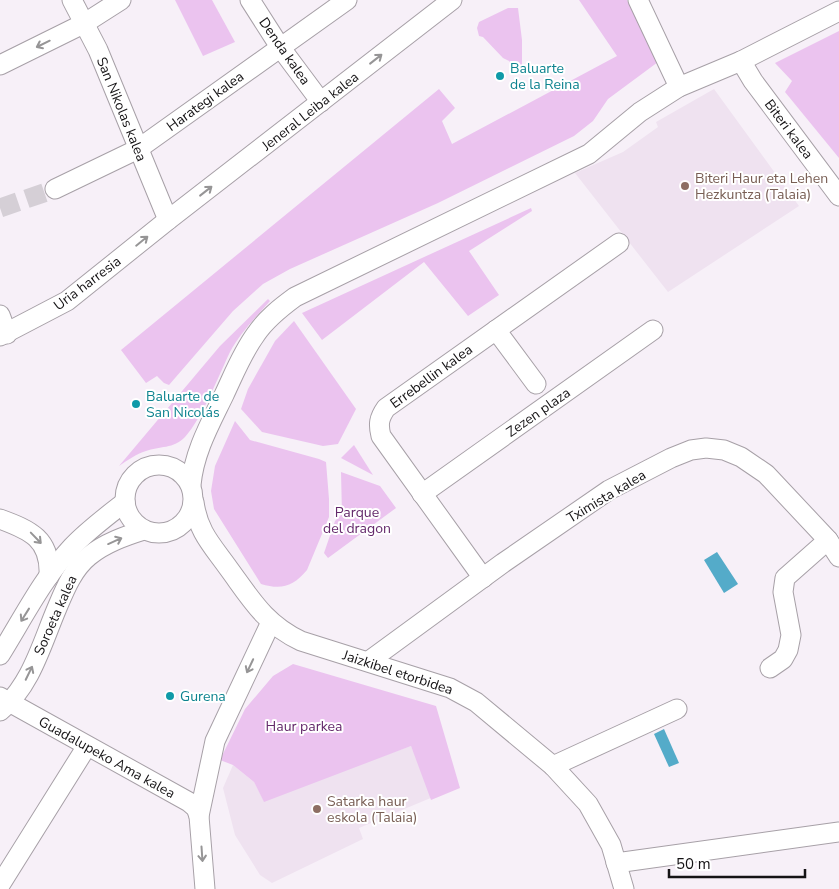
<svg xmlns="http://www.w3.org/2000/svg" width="839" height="889" viewBox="0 0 839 889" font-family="'Nunito Sans',sans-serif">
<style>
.built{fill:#efe2f0}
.green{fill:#ebc3ef}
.water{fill:#54abc9}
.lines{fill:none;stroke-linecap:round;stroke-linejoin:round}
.minor-tunnel{stroke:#d5cfd6;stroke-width:19;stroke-dasharray:19 9;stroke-linecap:butt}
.minor-casing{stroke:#a7a0a7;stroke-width:21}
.minor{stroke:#fff;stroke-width:19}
.oneway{stroke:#969596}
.culture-dot{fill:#0f9aa8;stroke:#fff;stroke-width:2}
.education-dot{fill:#8d6e63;stroke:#fff;stroke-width:2}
.labels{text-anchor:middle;stroke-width:4;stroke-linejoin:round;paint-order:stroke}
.street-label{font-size:14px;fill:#151315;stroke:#fff}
.culture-label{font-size:14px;fill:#0d838f;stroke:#fff;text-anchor:start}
.education-label{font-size:14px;fill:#785e54;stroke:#fff;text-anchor:start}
.park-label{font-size:14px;fill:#64296b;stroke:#fff}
</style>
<rect width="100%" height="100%" fill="#f7f0f8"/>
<!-- built -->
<g class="built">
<path d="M714 89 799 206 668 292 575 173 623 152 658 127 656 122Z"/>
<path d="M411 746 433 797 359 828 363 839 272 883 260 875 235 835 223 788 233 765 254 782 264 801 322 778Z"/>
</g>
<!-- green -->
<g class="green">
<path d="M175 0H212L235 42 203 56Z"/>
<path d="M579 0H627L658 62 608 99 593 121 574 136 438 203 290 269 263 284 233 311 169 385 164 383 157 376 146 383 121 350 439 89 455 108 442 121 452 144 617 56Z"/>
<path d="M508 8H518L522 40V66L511 69 509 61 503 58 483 37 479 36 477 28 479 22Z"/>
<path d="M839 31V158L785 92 792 81 775 63Z"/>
<path d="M531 208 532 211 469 251 499 295 468 316 424 262 322 340 302 313Z"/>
<path d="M268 299 270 301C256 317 240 333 230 352 218 377 203 417 185 437 174 449 159 446 146 451 136 454 128 460 119 466L220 346Z"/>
<path d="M294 321 356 409 338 444 323 446 262 432 241 409 248 389 275 341Z"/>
<path d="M235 421 250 440 319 459 326 462 329 499V517L307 570C293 587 281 590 261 584L214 509 211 491 215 466Z"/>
<path d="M354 445 373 475 341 458Z"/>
<path d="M341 472 380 486 396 508 328 558 324 553 335 521 342 514Z"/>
<path d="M293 664 436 706 460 788 431 800 411 746 264 802 254 782 233 765 220 760 245 709 273 676Z"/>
</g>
<!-- water -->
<g class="water">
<path d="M717 552 738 584 724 593 704 560Z"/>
<path d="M664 729 679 763 669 767 654 734Z"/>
</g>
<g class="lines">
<!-- minor-tunnel -->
<path class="minor-tunnel" d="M0 208 55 189"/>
<!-- minor casing -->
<g class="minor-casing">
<g id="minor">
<path d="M72 0 98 50 168 220"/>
<path d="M250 0 280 47 321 102"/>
<path d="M638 0 679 87"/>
<path d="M741 61 753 81 839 196"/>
<path d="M0 65 85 23 121 0"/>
<path d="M55 189 138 149 347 0"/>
<path d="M0 315 7 334"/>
<path d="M496 330 536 384"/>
<path d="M0 336 67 301 168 220 452 0"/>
<circle cx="159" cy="499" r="34"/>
<path d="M191 485C194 452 210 424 224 395 234 374 242 353 256 334 266 319 280 308 295 297L589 154 640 112 679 87 741 61 839 11"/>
<path d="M422 494 653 330"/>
<path d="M194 502C198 532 212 545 229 569 251 599 265 624 301 641L450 688 476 702 553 766 588 804 611 845 624 889"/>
<path d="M0 519C30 530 51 539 49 576"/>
<path d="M483 578 381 436C378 424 379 418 386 408L619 243"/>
<path d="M0 655C23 618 43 578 72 547 88 530 107 516 125 502"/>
<path d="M369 661 503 563 609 490 671 458 691 450 706 448 724 450 741 457 766 474 828 540 839 557"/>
<path d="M770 668 783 659 788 650 791 635 783 592 785 578 828 540"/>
<path d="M0 697 189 802 196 808 199 816"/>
<path d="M0 711C31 686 42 643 57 608 65 589 73 569 89 556 105 543 125 536 144 530"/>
<path d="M553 766 677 709"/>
<path d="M616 863 839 832"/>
<path d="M0 885 87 746"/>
<path d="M205 889 199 816 215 741 271 622"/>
</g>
</g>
<!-- minor -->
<use href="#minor" class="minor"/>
</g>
<!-- one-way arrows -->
<defs><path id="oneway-shaft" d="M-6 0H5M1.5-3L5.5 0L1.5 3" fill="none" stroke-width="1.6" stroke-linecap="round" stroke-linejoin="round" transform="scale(1.25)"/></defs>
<g class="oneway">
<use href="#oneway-shaft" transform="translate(43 44) rotate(154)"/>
<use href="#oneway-shaft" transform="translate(376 59) rotate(-38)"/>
<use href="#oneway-shaft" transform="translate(206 191) rotate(-38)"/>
<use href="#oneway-shaft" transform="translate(142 241) rotate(-39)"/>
<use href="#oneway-shaft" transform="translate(36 538) rotate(46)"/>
<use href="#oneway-shaft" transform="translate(115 541) rotate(-24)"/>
<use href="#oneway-shaft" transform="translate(25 615) rotate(122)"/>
<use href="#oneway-shaft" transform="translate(250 666) rotate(115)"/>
<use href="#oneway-shaft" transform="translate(29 673) rotate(-64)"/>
<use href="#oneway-shaft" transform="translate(202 854) rotate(86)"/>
</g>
<!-- markers -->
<g class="culture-dot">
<circle cx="500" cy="76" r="5"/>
<circle cx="136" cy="404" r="5"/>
<circle cx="170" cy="696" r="5"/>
</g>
<g class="education-dot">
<circle cx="685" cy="186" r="5"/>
<circle cx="317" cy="809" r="5"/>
</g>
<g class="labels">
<!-- street labels -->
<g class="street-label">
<text transform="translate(285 51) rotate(55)" y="5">Denda kalea</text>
<text transform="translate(205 101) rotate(-36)" y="5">Harategi kalea</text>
<text transform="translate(122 109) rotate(68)" y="5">San Nikolas kalea</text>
<text transform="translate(310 111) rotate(-38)" y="5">Jeneral Leiba kalea</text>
<text transform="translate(789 129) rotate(53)" y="5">Biteri kalea</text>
<text transform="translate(87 283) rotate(-37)" y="5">Uria harresia</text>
<text transform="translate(431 376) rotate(-36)" y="5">Errebellin kalea</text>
<text transform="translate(538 412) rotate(-35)" y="5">Zezen plaza</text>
<text transform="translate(606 496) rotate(-31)" y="5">Tximista kalea</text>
<text transform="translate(55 615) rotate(-66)" y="5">Soroeta kalea</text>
<text transform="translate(398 672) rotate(18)" y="5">Jaizkibel etorbidea</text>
<text transform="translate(107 757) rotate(29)" y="5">Guadalupeko Ama kalea</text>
</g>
<!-- culture labels -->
<g class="culture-label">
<text x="510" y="73">Baluarte<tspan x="510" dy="16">de la Reina</tspan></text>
<text x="146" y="401">Baluarte de<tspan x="146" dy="16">San Nicolás</tspan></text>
<text x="180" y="701">Gurena</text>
</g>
<!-- education labels -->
<g class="education-label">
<text x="695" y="183">Biteri Haur eta Lehen<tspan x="695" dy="16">Hezkuntza (Talaia)</tspan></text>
<text x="327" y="806">Satarka haur<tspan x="327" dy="16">eskola (Talaia)</tspan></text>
</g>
<!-- park labels -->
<g class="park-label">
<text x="357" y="517">Parque<tspan x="357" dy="16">del dragon</tspan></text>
<text x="304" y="731">Haur parkea</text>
</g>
</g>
<!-- scale -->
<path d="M669 869v8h136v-8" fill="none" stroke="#151315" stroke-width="2.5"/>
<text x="676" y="869" font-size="15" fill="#151315" stroke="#ffffff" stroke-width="4" paint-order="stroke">50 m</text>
</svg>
